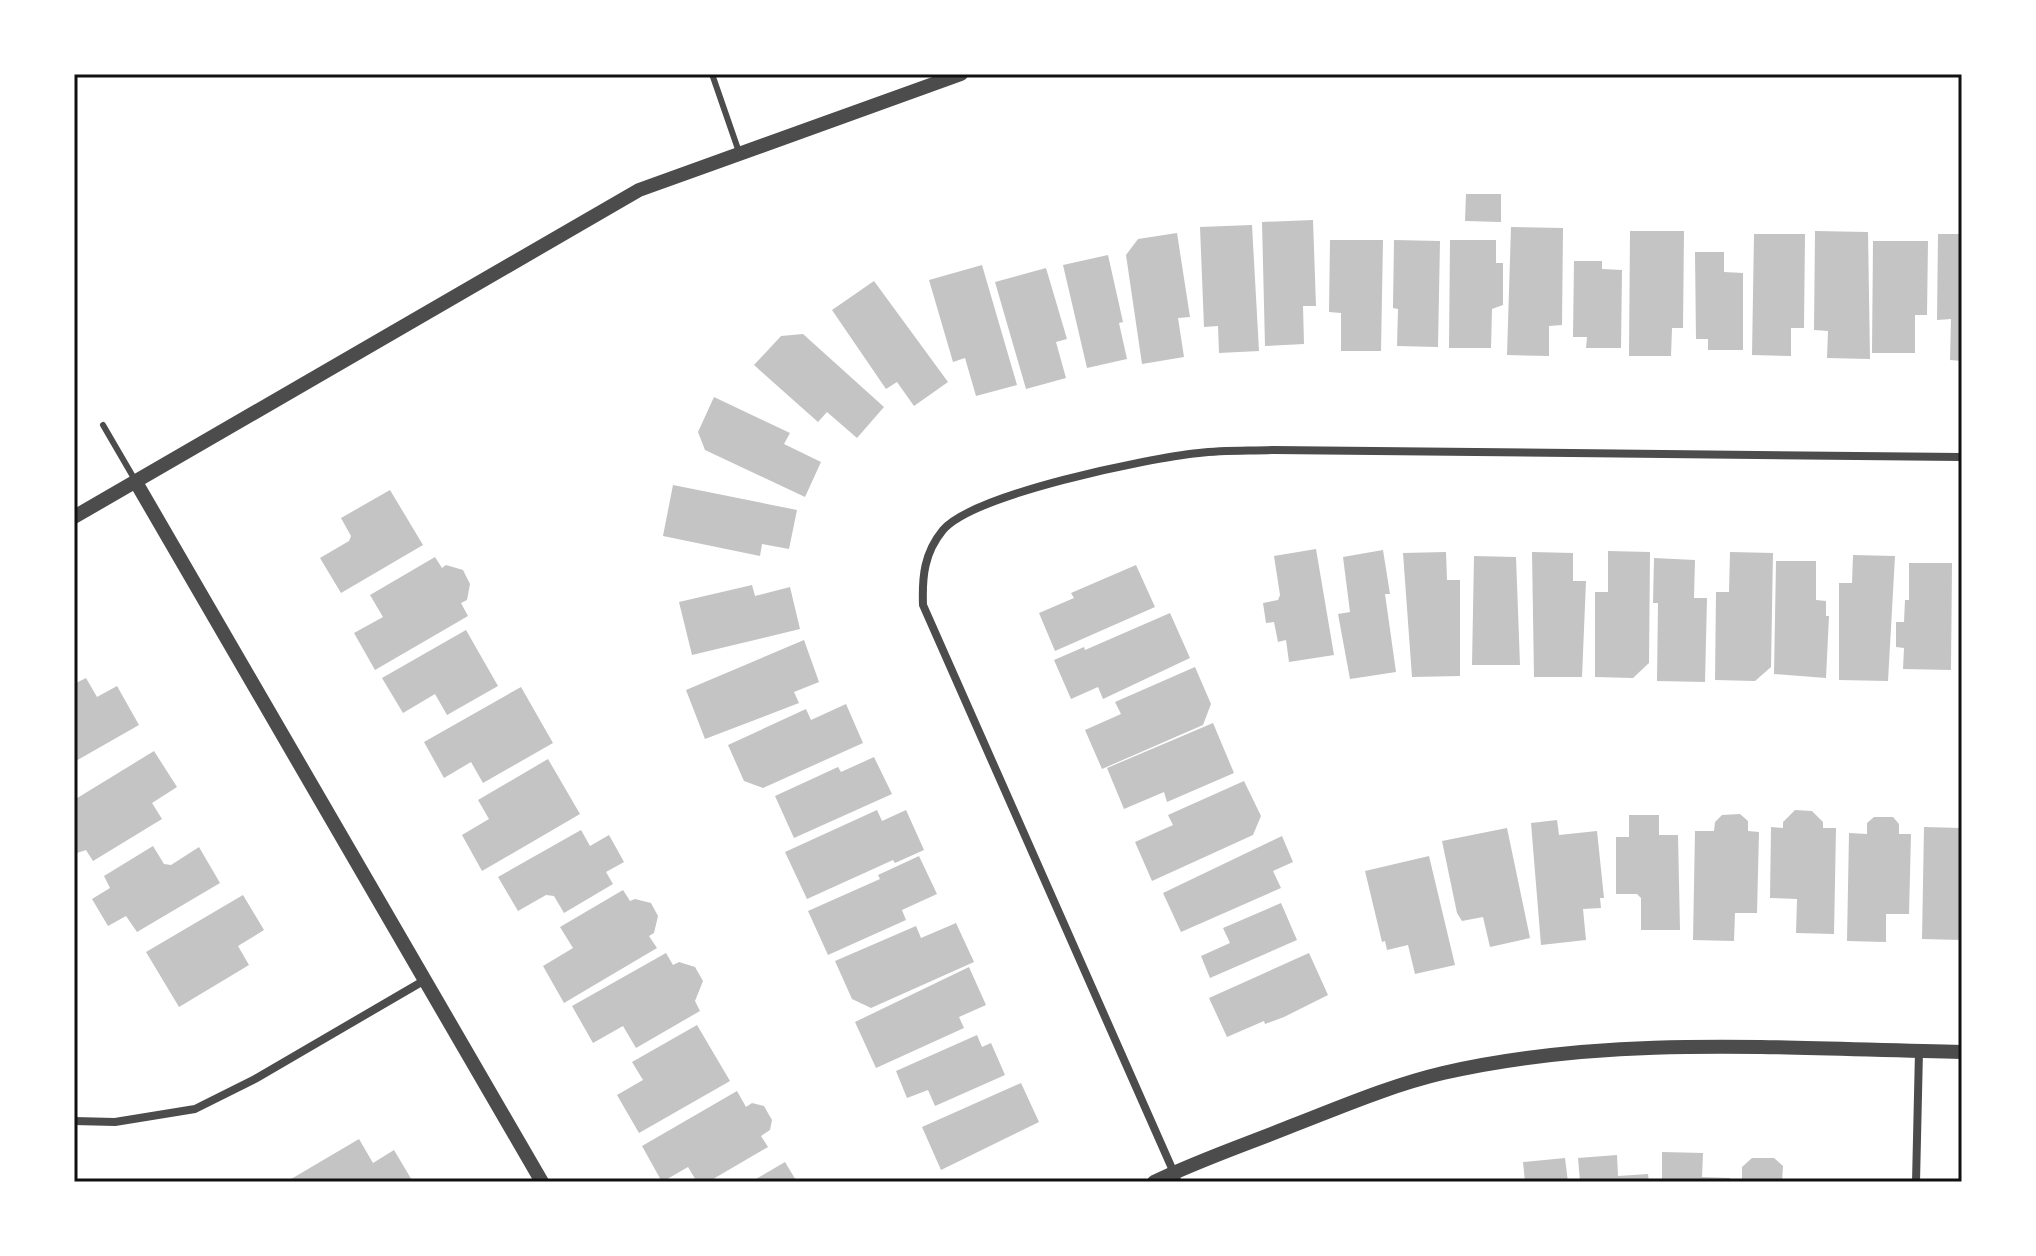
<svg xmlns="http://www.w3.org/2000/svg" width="2036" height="1256" viewBox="0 0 2036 1256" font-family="Ubuntu,sans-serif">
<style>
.building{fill:#c4c4c4}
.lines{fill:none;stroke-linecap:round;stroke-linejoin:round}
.service{stroke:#4c4c4c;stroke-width:6}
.minor{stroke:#4c4c4c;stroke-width:8}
.tertiary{stroke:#4c4c4c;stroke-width:14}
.neatline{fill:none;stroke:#111;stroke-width:3}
</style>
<rect width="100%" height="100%" fill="#fff"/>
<!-- building -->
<g class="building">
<path d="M1466 194H1501V222L1465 221Z"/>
<path d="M1313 220 1316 306H1303L1304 344 1265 346 1262 222Z"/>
<path d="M1252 225 1259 351 1219 353 1218 326 1204 327 1200 227Z"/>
<path d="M1511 227 1563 228 1562 325 1549 326V356L1507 355Z"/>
<path d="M1630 231H1684L1683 328H1672L1671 356H1629Z"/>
<path d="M1815 231 1868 232 1870 359 1827 358 1828 331 1814 330Z"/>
<path d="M1177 233 1190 317 1178 318 1184 357 1142 364 1126 255 1138 239Z"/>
<path d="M1754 234H1805L1804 328H1791V356L1752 355Z"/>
<path d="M1938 234H1962V361L1950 360 1951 319 1937 320Z"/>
<path d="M1330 240H1383L1381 351H1341V313L1329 312Z"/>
<path d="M1394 240 1440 241 1438 347 1397 346 1398 309 1393 308Z"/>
<path d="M1450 240H1496V263H1503V305L1492 309 1491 348H1449Z"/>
<path d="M1873 241H1928L1927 315H1915V353H1872Z"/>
<path d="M1695 252H1724V272L1743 273V350H1708V339H1696Z"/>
<path d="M1108 255 1123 322 1119 323 1127 359 1087 368 1063 265Z"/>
<path d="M1574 261H1602V269L1622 270 1621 348H1586L1587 337H1573Z"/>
<path d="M982 265 1017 385 976 396 965 358 953 362 929 280Z"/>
<path d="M1046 268 1067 339 1056 342 1066 378 1026 389 995 282Z"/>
<path d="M874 281 948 382 914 406 897 382 886 389 832 310Z"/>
<path d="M803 334 884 407 857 438 827 412 818 422 754 365 781 336Z"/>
<path d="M714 397 790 433 784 444 821 462 805 497 705 450 698 432Z"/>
<path d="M673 485 797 510 789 549 762 544 760 556 663 536Z"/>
<path d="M390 490 423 545 341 593 320 558 349 541 351 536 341 518Z"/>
<path d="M1316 549 1334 655 1289 662 1286 640 1278 642 1274 622 1266 623 1263 603 1278 600 1280 595 1274 556Z"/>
<path d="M1383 550 1390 594H1385L1396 672 1350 679 1338 614 1350 612 1343 557Z"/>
<path d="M1608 551 1650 552 1649 663 1633 678 1595 677V592H1608Z"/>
<path d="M1446 552 1447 580H1460V676L1412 677 1403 553Z"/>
<path d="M1532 552 1573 553V581H1586L1582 677H1534Z"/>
<path d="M1730 552 1773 553 1771 667 1755 681 1715 680 1716 592H1729Z"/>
<path d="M1853 555 1895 556 1888 681 1839 680V583H1852Z"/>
<path d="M1474 556 1516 557 1520 665H1472Z"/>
<path d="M435 557 442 568 446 565 463 570 470 584 467 600 461 603 468 616 375 670 354 633 383 617 370 595Z"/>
<path d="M1654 558 1695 560 1694 598H1707L1705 682 1657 681 1658 603H1653Z"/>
<path d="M1776 561H1816V600L1826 601V616H1829L1826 678 1774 674Z"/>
<path d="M1909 563H1952L1951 670 1903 669 1904 648 1896 647V622H1904L1905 600H1909Z"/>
<path d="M1136 565 1155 607 1055 651 1039 613 1074 598 1071 593Z"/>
<path d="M752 585 755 596 790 587 800 629 692 655 679 602Z"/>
<path d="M1170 613 1190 658 1103 699 1098 687 1071 699 1054 660 1084 647 1085 650Z"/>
<path d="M466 630 498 686 447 715 435 694 403 713 382 678Z"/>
<path d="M804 640 819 682 794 692 799 703 705 739 686 690Z"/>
<path d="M1195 667 1211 704 1203 725 1102 769 1085 730 1121 714 1115 702Z"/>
<path d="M86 678 97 697 117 686 139 725 74 762V684Z"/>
<path d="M521 687 553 743 483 783 471 762 444 778 424 742Z"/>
<path d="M846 704 863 743 763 788 744 781 728 745 806 709 811 720Z"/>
<path d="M1213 723 1234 773 1167 802 1164 792 1124 809 1107 768Z"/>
<path d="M154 751 177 787 152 803 162 819 93 861 86 850 74 854V800Z"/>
<path d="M874 757 892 794 794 838 775 796 838 767 841 772Z"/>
<path d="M548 759 580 814 482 871 462 835 489 819 478 800Z"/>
<path d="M1244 781 1261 816 1253 835 1152 881 1135 842 1173 825 1168 815Z"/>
<path d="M877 810 882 821 906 810 924 850 895 863 893 860 807 899 785 852Z"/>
<path d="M1795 810 1812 811 1823 822V828H1836L1834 934 1796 933 1797 899 1770 898 1771 827 1783 828V822Z"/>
<path d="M1740 814 1748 821V831L1759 832 1757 913H1735L1734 941 1693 940 1695 831H1714L1715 822 1722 815Z"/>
<path d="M1629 815H1659V835H1678L1680 930H1641V898L1637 894H1616V837H1629Z"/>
<path d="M1874 817H1893L1899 824V834H1911L1909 914H1886V942L1847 941 1849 833 1867 834V823Z"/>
<path d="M1557 820 1559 835 1597 831 1604 898H1600L1601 908 1583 909 1586 940 1541 945 1531 823Z"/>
<path d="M1924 827 1962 828V940L1922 939Z"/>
<path d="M1507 828 1530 938 1490 947 1483 917 1462 921 1457 913 1442 841Z"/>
<path d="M581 830 590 846 609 835 624 862 606 872 613 884 564 913 554 896 546 895 518 911 498 877Z"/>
<path d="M1282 836 1293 862 1273 871 1281 888 1181 932 1163 893Z"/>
<path d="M153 846 164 864 171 865 199 847 220 883 137 932 126 916 108 926 92 899 110 888 104 876Z"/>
<path d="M919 856 937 894 902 910 906 920 828 955 808 911 880 879 878 875Z"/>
<path d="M1429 856 1455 965 1415 974 1408 945 1387 950 1385 941 1382 942 1365 871Z"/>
<path d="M623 890 630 901 635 899 651 903 658 916 654 933 649 936 657 948 564 1003 543 966 573 948 560 927Z"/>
<path d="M243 895 264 930 238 946 249 965 179 1007 146 952Z"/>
<path d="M1281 903 1297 940 1210 978 1201 956 1230 943 1223 928Z"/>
<path d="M956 923 974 962 871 1008 852 999 835 961 916 926 921 938Z"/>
<path d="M666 953 673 965 679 962 695 967 703 981 695 1001 700 1011 636 1048 623 1026 593 1043 572 1006Z"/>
<path d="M1309 953 1328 995 1284 1017 1265 1024 1264 1021 1227 1037 1209 998Z"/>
<path d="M969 967 986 1005 959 1017 964 1028 876 1068 855 1022Z"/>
<path d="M697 1025 730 1081 639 1133 617 1095 643 1080 632 1062Z"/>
<path d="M977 1035 982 1047 991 1043 1005 1075 935 1106 928 1090 907 1098 896 1071Z"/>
<path d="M1021 1083 1039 1122 941 1170 922 1127Z"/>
<path d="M737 1091 746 1107 752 1103 764 1106 772 1120 770 1130 761 1136 768 1147 708 1182H697L688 1167 662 1182 642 1146Z"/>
<path d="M359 1139 373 1163 394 1150 413 1182H286Z"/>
<path d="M1662 1152 1703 1153 1702 1177 1730 1178V1182H1662Z"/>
<path d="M1617 1155 1618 1176 1648 1174 1649 1182H1580L1578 1158Z"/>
<path d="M1565 1158 1568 1182H1525L1523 1162Z"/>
<path d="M1752 1158H1774L1783 1166 1782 1182H1742V1167Z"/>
<path d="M785 1162 797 1182H751Z"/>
</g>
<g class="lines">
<!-- service -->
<g class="service">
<path d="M712 74 739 152"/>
<path d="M103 425 135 480"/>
</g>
<!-- minor -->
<g class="minor">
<path d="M74 1121 115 1122 195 1109 255 1079 425 980"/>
<path d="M1178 1182 923 605C922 577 924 553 943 530 974 494 1148 458 1199 453 1224 450 1248 451 1273 450L1962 457"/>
<path d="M1916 1182 1919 1051"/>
</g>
<!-- tertiary -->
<g class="tertiary">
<path d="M137 484 542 1182"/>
<path d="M74 517 639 190 961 74"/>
<path d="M1154 1182C1199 1160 1247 1144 1294 1125 1343 1106 1392 1085 1443 1073 1613 1034 1789 1049 1962 1052"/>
</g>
</g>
<!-- border -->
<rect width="2036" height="1256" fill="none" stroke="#ffffff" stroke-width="152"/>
<rect x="76" y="76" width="1884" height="1104" class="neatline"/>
</svg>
